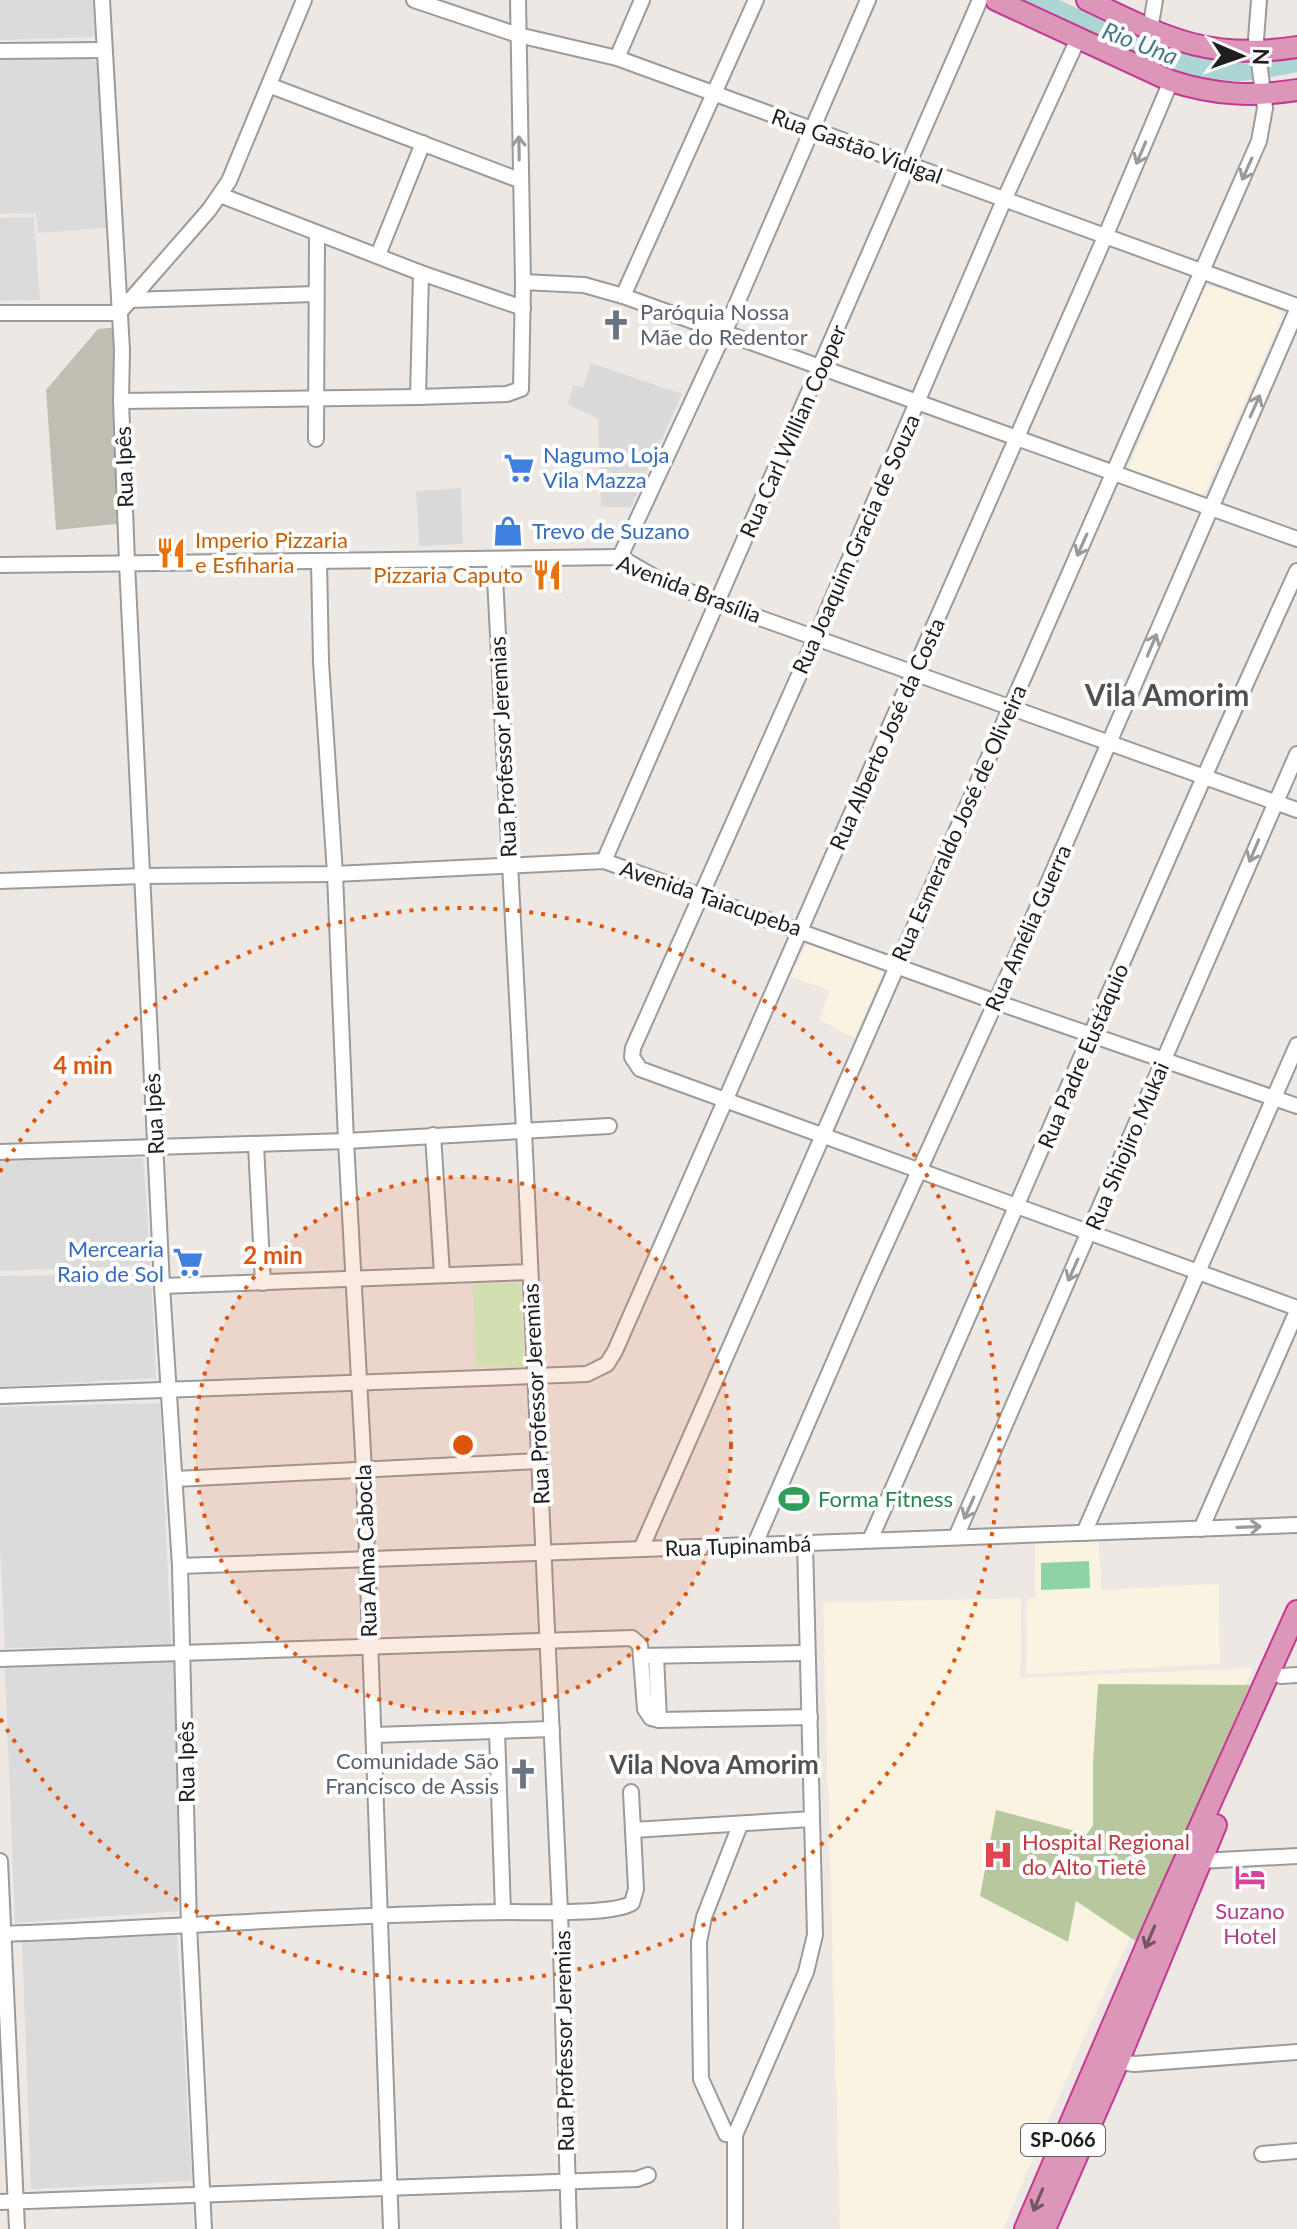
<svg xmlns="http://www.w3.org/2000/svg" width="1297" height="2229" viewBox="0 0 1297 2229" font-family="Lato,sans-serif">
<style>
.residential{fill:#dcdbdb}
.education{fill:#fbf3e1}
.construction{fill:#c1bdb2}
.forest{fill:#b7c89f}
.park{fill:#d1f3c7}
.pitch{fill:#8dd3a3}
.parking{fill:#dadada}
.lines{fill:none;stroke-linecap:round;stroke-linejoin:round}
.river{stroke:#abd6d3;stroke-width:20}
.minor-casing{stroke:#9b9b9b;stroke-width:18}
.highway-casing{stroke:#c53993;stroke-width:24}
.minor{stroke:#fff;stroke-width:14}
.highway{stroke:#dc96b8;stroke-width:20}
.oneway{stroke:#9a9a9a}
.oneway2{stroke:#735463}
.ring{fill:none;stroke:#de560d;stroke-width:4;stroke-dasharray:4 8}
.labels{text-anchor:middle;stroke-width:8;stroke-linejoin:round;paint-order:stroke}
.shield{fill:#fff;stroke:#626262;stroke-width:2}
.shield-label{font-size:20px;font-weight:bold;fill:#1e1e1e}
.street-label{font-size:22px;fill:#1e1e1e;stroke:#fff}
.worship-label{font-size:22px;fill:#5b616d;stroke:#fff;text-anchor:start}
.shop-label{font-size:22px;fill:#366cbe;stroke:#fff;text-anchor:start}
.food-label{font-size:22px;fill:#c56008;stroke:#fff;text-anchor:start}
.leisure-label{font-size:22px;fill:#27864d;stroke:#fff;text-anchor:start}
.health-label{font-size:22px;fill:#be3a42;stroke:#fff;text-anchor:start}
.hotel-label{font-size:22px;fill:#b23c85;stroke:#fff}
.water-label{font-size:24px;font-style:italic;fill:#487985;stroke:#fff}
.quarter-label{font-size:26px;font-weight:bold;fill:#515151;stroke:#fff}
.district-label{font-size:30px;font-weight:bold;fill:#515151;stroke:#fff}
.centre{fill:#de560d;stroke:#fff;stroke-width:4}
.ring-label{font-size:24px;text-anchor:middle;font-weight:bold;fill:#de560d;stroke:#fff;stroke-width:8;stroke-linejoin:round;paint-order:stroke}
</style>
<rect width="100%" height="100%" fill="#eee8e5"/>
<!-- residential -->
<g class="residential">
<path d="M0 0H93L95 35 92 37 0 40Z"/>
<path d="M91 58 98 64 107 228 38 233 36 213 0 214V60Z"/>
<path d="M34 217 40 300 0 301V218Z"/>
<path d="M143 1158 151 1265 0 1271V1160Z"/>
<path d="M151 1273 156 1378 0 1387V1276Z"/>
<path d="M160 1403 171 1645 5 1648 0 1547V1407Z"/>
<path d="M175 1661 179 1911 15 1923 5 1668Z"/>
<path d="M177 1935 192 2181 31 2189 22 1941Z"/>
</g>
<!-- education -->
<g class="education">
<path d="M1211 286 1277 308 1283 316 1205 492 1200 495 1128 469 1205 287Z"/>
<path d="M808 942 881 968 883 973 855 1037 838 1031V1028L819 1020 830 991 790 976Z"/>
<path d="M1099 1539 1101 1590 1219 1584 1220 1664 1026 1674 1027 1599 1036 1598 1035 1541Z"/>
<path d="M1021 1598 1020 1678 1253 1668 1086 2033 1003 2229H840L823 1603Z"/>
</g>
<!-- construction -->
<path class="construction" d="M119 327 126 523 56 530 46 390 98 329Z"/>
<!-- forest -->
<path class="forest" d="M1098 1684 1250 1685 1137 1942 1076 1901 1068 1942 980 1896 996 1810 1087 1834 1093 1825V1763Z"/>
<!-- park -->
<path class="park" d="M521 1283 524 1365 521 1367 476 1366 473 1284Z"/>
<!-- pitch -->
<path class="pitch" d="M1089 1561 1090 1588 1041 1590V1563Z"/>
<!-- parking -->
<g class="parking">
<path d="M591 363 682 394 631 507H601L598 419 568 404 573 385 583 387Z"/>
<path d="M461 488 463 544 419 546 416 491Z"/>
</g>
<g class="lines">
<!-- river -->
<path class="river" d="M1035 0C1091 25 1180 72 1241 71 1260 70 1279 65 1297 62"/>
<!-- minor casing -->
<g class="minor-casing">
<g id="minor">
<path d="M102 0 122 350 121 401 127 563 162 1286 180 1566 189 1925 204 2229"/>
<path d="M414 0 518 35 617 58 1297 306"/>
<path d="M1150 30 1155 0"/>
<path d="M1078 39 1004 200 816 637 633 1048 632 1057 640 1069 1297 1308"/>
<path d="M0 51 103 50"/>
<path d="M617 58 642 0"/>
<path d="M271 86 519 180"/>
<path d="M220 195 421 273 523 308"/>
<path d="M378 255 423 143"/>
<path d="M523 282 584 285 623 296 1297 539"/>
<path d="M623 296 756 0"/>
<path d="M129 300 315 294"/>
<path d="M0 313H119L209 210 229 181 304 0"/>
<path d="M418 397 421 273"/>
<path d="M121 401 418 397 507 394 521 389 523 282 518 0"/>
<path d="M316 439 317 233"/>
<path d="M620 557 724 333 868 0"/>
<path d="M494 559 524 1131 560 1912 569 2229"/>
<path d="M319 561 321 662 335 874 346 1141 364 1471 391 2229"/>
<path d="M0 565 620 557 658 579 718 603 1297 810"/>
<path d="M604 861 980 0"/>
<path d="M0 881 143 876 335 874 604 861 996 1002 1297 1106"/>
<path d="M433 1135 442 1274"/>
<path d="M256 1145 263 1283"/>
<path d="M0 1152 346 1141 609 1126"/>
<path d="M162 1286 530 1272"/>
<path d="M0 1396 587 1374 607 1364 615 1351 1105 237 1171 81"/>
<path d="M175 1479 539 1461"/>
<path d="M1201 1529 1297 1311"/>
<path d="M1084 1533 1297 1045"/>
<path d="M956 1537 1297 754"/>
<path d="M870 1540C1013 1218 1150 892 1297 571"/>
<path d="M755 1544 869 1281 1009 973 1297 310"/>
<path d="M641 1549C848 1080 1053 610 1259 141L1265 108 1256 39 1259 0"/>
<path d="M180 1566 1297 1525"/>
<path d="M642 1656 807 1653"/>
<path d="M656 1656 659 1720"/>
<path d="M0 1659 632 1638 640 1645 645 1709 651 1718 659 1720 810 1717"/>
<path d="M1281 1676 1297 1675"/>
<path d="M497 1731 503 1912"/>
<path d="M374 1735 552 1729"/>
<path d="M633 1830 812 1819"/>
<path d="M0 1861 17 2229"/>
<path d="M1200 1861 1297 1856"/>
<path d="M0 1934C170 1928 341 1914 511 1912 536 1912 614 1915 632 1903L636 1889 631 1792"/>
<path d="M1111 2058 1118 2062 1135 2064 1297 2052"/>
<path d="M735 2135 726 2134 701 2079 699 1942 704 1917 740 1825"/>
<path d="M1262 2154 1297 2151"/>
<path d="M0 2202 637 2179 648 2175"/>
<path d="M735 2229V2135L806 1972 815 1935 805 1544"/>
</g>
</g>
<!-- highway casing -->
<g class="highway-casing">
<g id="highway">
<path d="M996 0 1171 81C1214 95 1253 97 1297 90"/>
<path d="M1087 0C1165 37 1207 61 1297 47"/>
<path d="M1025 2229 1155 1926 1297 1611"/>
<path d="M1045 2229 1118 2062 1216 1825"/>
</g>
</g>
<!-- minor -->
<use href="#minor" class="minor"/>
<!-- highway -->
<use href="#highway" class="highway"/>
</g>
<!-- one-way arrows -->
<defs><path id="oneway-shaft" d="M-6 0H5M1.5-3L5.5 0L1.5 3" fill="none" stroke-width="1.6" stroke-linecap="round" stroke-linejoin="round" transform="scale(2)"/></defs>
<g class="oneway">
<use href="#oneway-shaft" transform="translate(519 148) rotate(-91)"/>
<use href="#oneway-shaft" transform="translate(1141 153) rotate(113)"/>
<use href="#oneway-shaft" transform="translate(1247 169) rotate(114)"/>
<use href="#oneway-shaft" transform="translate(1255 406) rotate(-66)"/>
<use href="#oneway-shaft" transform="translate(1082 545) rotate(114)"/>
<use href="#oneway-shaft" transform="translate(1152 645) rotate(-67)"/>
<use href="#oneway-shaft" transform="translate(1254 851) rotate(113)"/>
<use href="#oneway-shaft" transform="translate(1073 1270) rotate(114)"/>
<use href="#oneway-shaft" transform="translate(969 1508) rotate(114)"/>
<use href="#oneway-shaft" transform="translate(1249 1527) rotate(-2)"/>
</g>
<g class="oneway2">
<use href="#oneway-shaft" transform="translate(1150 1937) rotate(113)"/>
<use href="#oneway-shaft" transform="translate(1038 2200) rotate(113)"/>
</g>
<!-- distance rings -->
<circle cx="463" cy="1445" r="268" fill="#de560d" fill-opacity=".12"/>
<g class="ring">
<circle cx="463" cy="1445" r="268"/>
<path d="M0 1172A537 537 0 1 1 0 1718"/>
</g>
<!-- icons -->
<defs>
<g id="church-bare" transform="scale(2.4)"><path d="M-1.2-6h2.4v3.5h3.3v2.4h-3.3V6h-2.4V-.1h-3.3v-2.4h3.3Z" fill="#6b7280" stroke="#fff" stroke-width="2.5" paint-order="stroke"/></g>
<g id="supermarket-bare" transform="scale(2.4)"><path d="M-6-5.5h2.5l.6 2H6L4.5 2H-2.5L-4.4-4H-6ZM-1.5 3.2a1.3 1.3 0 1 0 .1 0ZM3 3.2a1.3 1.3 0 1 0 .1 0Z" fill="#3f7fe0" stroke="#fff" stroke-width="2.5" paint-order="stroke"/></g>
<g id="shop-bare" transform="scale(2.4)"><path d="M-5-2.5h2.3a2.7 3.5 0 0 1 5.4 0H5L5.5 6h-11ZM-1.5-2.5h3a1.5 2.3 0 0 0-3 0Z" fill="#3f7fe0" stroke="#fff" stroke-width="2.5" paint-order="stroke"/></g>
<g id="restaurant-bare" transform="scale(2.4)"><path d="M-5-6h1v4h1v-4h1v4h1v-4h1v5L-1.5 .5V6h-2V.5L-5-1ZM5-6V6H3V1.5H1.5Q1.5-4 5-6Z" fill="#e8710a" stroke="#fff" stroke-width="2.5" paint-order="stroke"/></g>
<g id="stadium-bare" transform="scale(2.4)"><path d="M0-5a6.5 5 0 1 0 0 10a6.5 5 0 1 0 0-10ZM-3.5-1.8h7v3.6h-7Z" fill="#2e9e5b" stroke="#fff" stroke-width="2.5" paint-order="stroke"/></g>
<g id="hospital-bare" transform="scale(2.4)"><path d="M-5-5h3v3.5h4V-5h3V5h-3V1.5h-4V5h-3Z" fill="#e0444e" stroke="#fff" stroke-width="2.5" paint-order="stroke"/></g>
<g id="hotel-bare" transform="scale(2.4)"><path d="M-6-4.5h1.5V1H6V5H4.5V3h-9V5H-6ZM-4 0a1.8 1.8 0 1 1 3.6 0ZM.5 0V-2.5h3Q6-2.5 6 0Z" fill="#d1479c" stroke="#fff" stroke-width="2.5" paint-order="stroke"/></g>
</defs>
<g fill-rule="evenodd">
<use href="#church-bare" x="616" y="325"/>
<use href="#supermarket-bare" x="519" y="468"/>
<use href="#shop-bare" x="508" y="531"/>
<use href="#restaurant-bare" x="171" y="553"/>
<use href="#restaurant-bare" x="547" y="575"/>
<use href="#supermarket-bare" x="188" y="1262"/>
<use href="#stadium-bare" x="794" y="1499"/>
<use href="#church-bare" x="523" y="1774"/>
<use href="#hospital-bare" x="998" y="1855"/>
<use href="#hotel-bare" x="1250" y="1877"/>
</g>
<g class="labels">
<!-- shield labels -->
<rect class="shield" x="1021" y="2124" width="84" height="32" rx="6"/>
<g class="shield-label">
<text x="1063" y="2147">SP-066</text>
</g>
<!-- street labels -->
<g class="street-label">
<text transform="translate(857 146) rotate(20)" y="8">Rua Gastão Vidigal</text>
<text transform="translate(793 431) rotate(-66)" y="8">Rua Carl Willian Cooper</text>
<text transform="translate(124 467) rotate(-92)" y="8">Rua Ipês</text>
<text transform="translate(856 544) rotate(-66)" y="8">Rua Joaquim Gracia de Souza</text>
<text transform="translate(689 589) rotate(21)" y="8">Avenida Brasília</text>
<text transform="translate(887 734) rotate(-66)" y="8">Rua Alberto José da Costa</text>
<text transform="translate(503 747) rotate(-93)" y="8">Rua Professor Jeremias</text>
<text transform="translate(959 823) rotate(-66)" y="8">Rua Esmeraldo José de Oliveira</text>
<text transform="translate(711 898) rotate(19)" y="8">Avenida Taiacupeba</text>
<text transform="translate(1028 928) rotate(-66)" y="8">Rua Amélia Guerra</text>
<text transform="translate(1083 1056) rotate(-67)" y="8">Rua Padre Eustáquio</text>
<text transform="translate(154 1114) rotate(-93)" y="8">Rua Ipês</text>
<text transform="translate(1127 1146) rotate(-67)" y="8">Rua Shiojiro Mukai</text>
<text transform="translate(536 1394) rotate(-93)" y="8">Rua Professor Jeremias</text>
<text transform="translate(738 1546) rotate(-2)" y="8">Rua Tupinambá</text>
<text transform="translate(366 1551) rotate(-92)" y="8">Rua Alma Cabocla</text>
<text transform="translate(186 1762) rotate(-91)" y="8">Rua Ipês</text>
<text transform="translate(564 2041) rotate(-91)" y="8">Rua Professor Jeremias</text>
</g>
<!-- worship labels -->
<g class="worship-label">
<text x="640" y="320">Paróquia Nossa<tspan x="640" dy="25">Mãe do Redentor</tspan></text>
<text x="499" y="1769" text-anchor="end">Comunidade São<tspan x="499" dy="25">Francisco de Assis</tspan></text>
</g>
<!-- shop labels -->
<g class="shop-label">
<text x="543" y="463">Nagumo Loja<tspan x="543" dy="25">Vila Mazza</tspan></text>
<text x="532" y="539">Trevo de Suzano</text>
<text x="164" y="1257" text-anchor="end">Mercearia<tspan x="164" dy="25">Raio de Sol</tspan></text>
</g>
<!-- food labels -->
<g class="food-label">
<text x="195" y="548">Imperio Pizzaria<tspan x="195" dy="25">e Esfiharia</tspan></text>
<text x="523" y="583" text-anchor="end">Pizzaria Caputo</text>
</g>
<!-- leisure labels -->
<g class="leisure-label">
<text x="818" y="1507">Forma Fitness</text>
</g>
<!-- health labels -->
<g class="health-label">
<text x="1022" y="1850">Hospital Regional<tspan x="1022" dy="25">do Alto Tietê</tspan></text>
</g>
<!-- hotel labels -->
<g class="hotel-label">
<text x="1250" y="1919">Suzano<tspan x="1250" dy="25">Hotel</tspan></text>
</g>
<!-- water labels -->
<g class="water-label">
<text transform="translate(1140 44) rotate(21)" y="8">Rio Una</text>
</g>
<!-- quarter labels -->
<g class="quarter-label">
<text x="714" y="1774">Vila Nova Amorim</text>
</g>
<!-- district labels -->
<g class="district-label">
<text x="1167" y="706">Vila Amorim</text>
</g>
</g>
<circle cx="463" cy="1445" r="12" class="centre"/>
<g class="ring-label">
<text x="83" y="1074">4 min</text>
<text x="273" y="1264">2 min</text>
</g>
<!-- north arrow -->
<g transform="translate(1241 56) rotate(92)" stroke="#ffffff" stroke-width="6" paint-order="stroke">
<path d="M0-6L14 30L0 20L-14 30Z" fill="#1e1e1e"/>
<text y="-12" font-size="22" font-weight="bold" text-anchor="middle" fill="#1e1e1e">N</text>
</g>
</svg>
